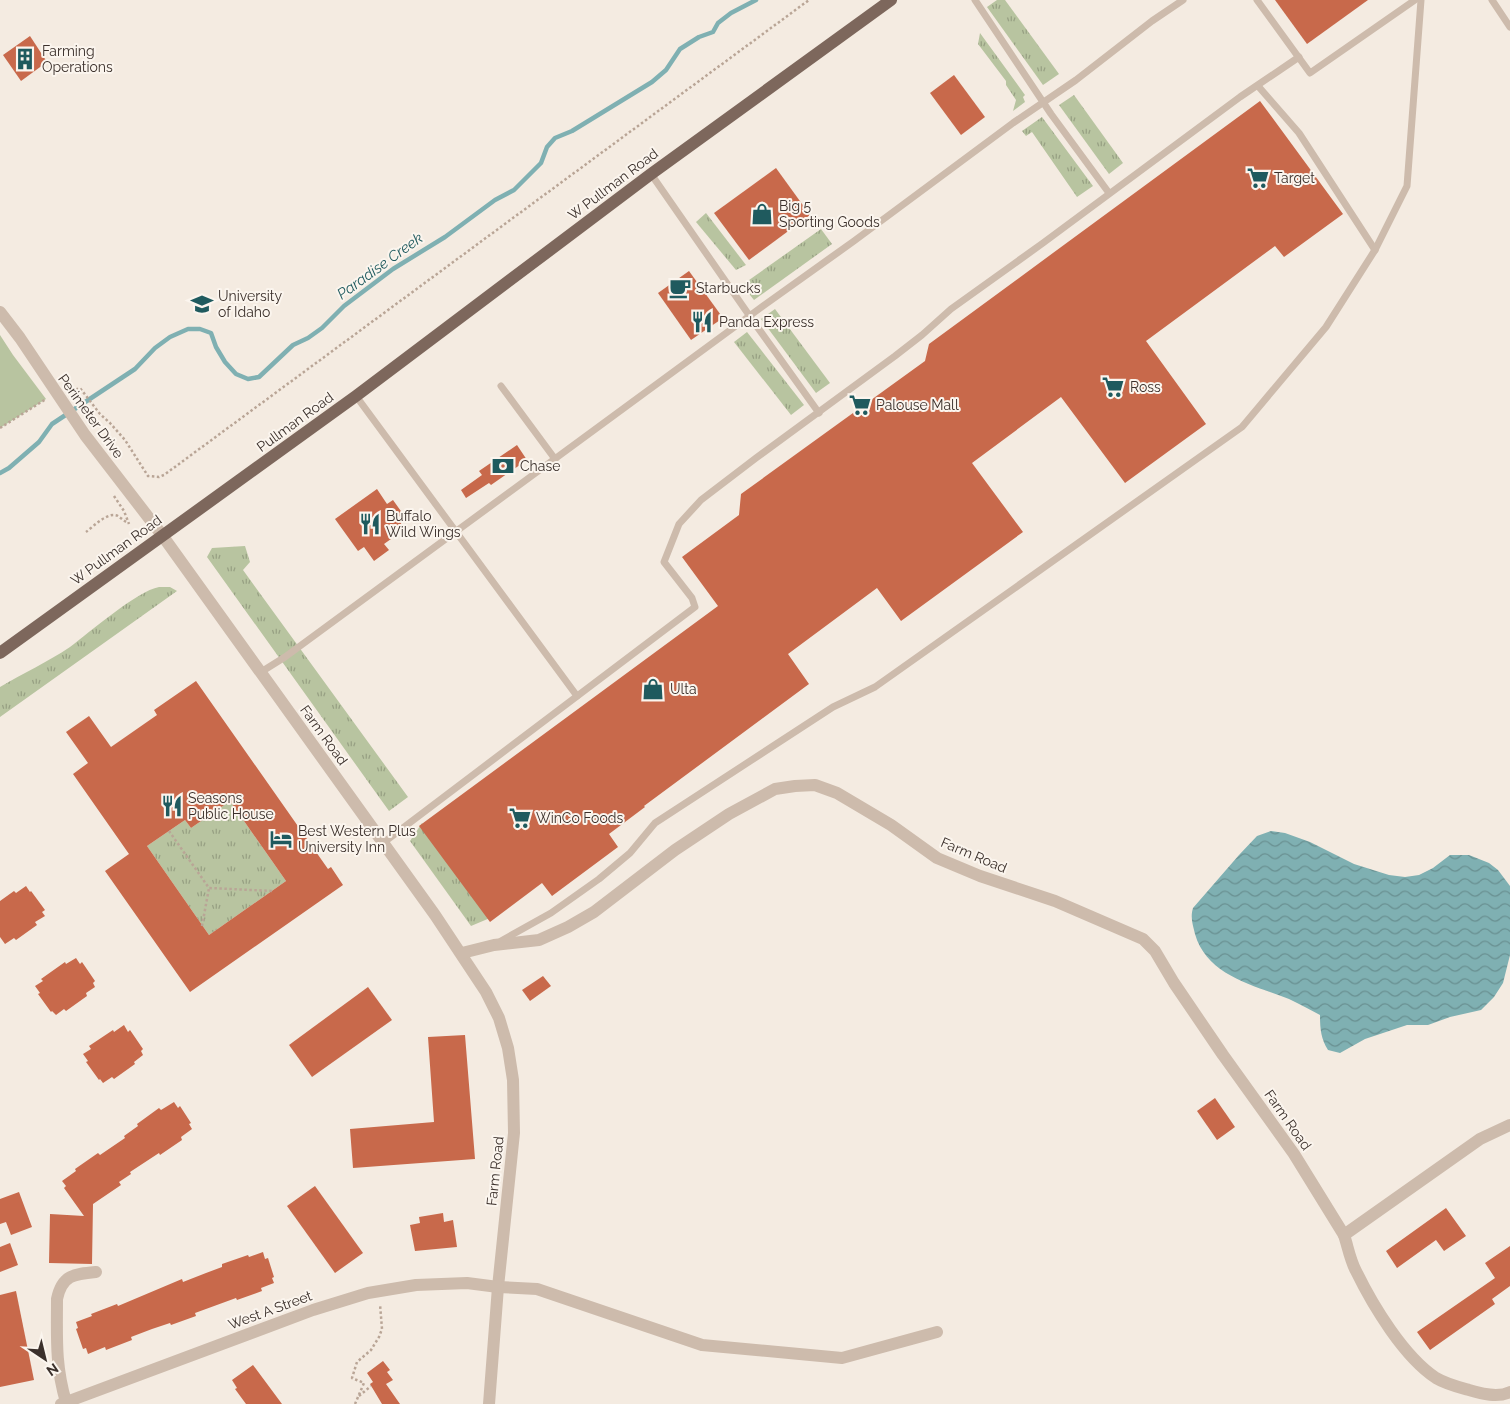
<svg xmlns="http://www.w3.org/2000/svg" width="1510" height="1404" viewBox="0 0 1510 1404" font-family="Raleway,sans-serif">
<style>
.grass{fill:url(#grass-tufts)}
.park{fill:#b8c4a0}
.water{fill:url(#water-waves)}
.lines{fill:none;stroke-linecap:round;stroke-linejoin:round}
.stream{stroke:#7fb0b2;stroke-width:4.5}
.building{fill:#c8694b;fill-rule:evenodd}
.path{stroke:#b9a596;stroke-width:2.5;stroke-dasharray:2.5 2.5;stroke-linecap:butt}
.service{stroke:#cdbbac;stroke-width:7}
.minor{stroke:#cdbbac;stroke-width:12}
.tertiary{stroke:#cdbbac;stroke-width:12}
.primary{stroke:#7d675c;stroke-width:12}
.labels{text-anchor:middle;stroke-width:4;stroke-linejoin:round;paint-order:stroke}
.poi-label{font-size:14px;fill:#3b302b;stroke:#fbf5ee;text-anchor:start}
.street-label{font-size:14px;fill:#3b302b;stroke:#fbf5ee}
.water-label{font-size:15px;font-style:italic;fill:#1f5a5e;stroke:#fbf5ee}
</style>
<defs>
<pattern id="grass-tufts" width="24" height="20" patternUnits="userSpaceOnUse" patternTransform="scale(1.25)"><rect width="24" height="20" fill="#b8c4a0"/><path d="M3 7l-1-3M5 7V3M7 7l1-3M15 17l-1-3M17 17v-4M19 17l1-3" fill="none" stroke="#97a083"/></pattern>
<pattern id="water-waves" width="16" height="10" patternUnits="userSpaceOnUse" patternTransform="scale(1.25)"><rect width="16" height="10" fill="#7fb0b2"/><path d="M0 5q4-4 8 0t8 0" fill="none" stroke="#699091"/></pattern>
</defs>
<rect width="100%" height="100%" fill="#f4ebe1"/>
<!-- grass -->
<g class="grass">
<path d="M997 0H1005L1059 74 1043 85 987 7Z"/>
<path d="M980 33 1025 95 1023 97 1025 102 1013 111 1016 100 1006 85V81L978 44Z"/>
<path d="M1074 95 1123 163 1109 174 1059 105Z"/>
<path d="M1042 117 1093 186 1077 197 1032 132 1026 136 1022 131Z"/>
<path d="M706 213 746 265 736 270 696 222Z"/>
<path d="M821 229 832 244 754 300 742 285Z"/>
<path d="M775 309 830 383 816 393 761 319Z"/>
<path d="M747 332 804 405 791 415 734 342Z"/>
<path d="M245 546 250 562 243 570 408 797 389 811 207 557 212 548Z"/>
<path d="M159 587H170L177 591 0 717V687C23 673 48 662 70 647 90 632 137 591 159 587Z"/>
<path d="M230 801 286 881 209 935 147 846 185 820 191 828Z"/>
<path d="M422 823 490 918 471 926 410 841Z"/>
</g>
<!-- park -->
<path class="park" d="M0 335 13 355 46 399 0 428Z"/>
<!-- water -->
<path class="water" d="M1271 831 1285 833 1310 842 1354 864 1389 875 1405 877 1419 875 1433 868 1450 855H1469L1489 863 1498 870 1510 886V955L1503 983 1494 997 1481 1010 1450 1017 1428 1025H1407L1365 1039 1340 1053 1328 1050C1321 1039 1320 1029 1320 1015 1310 1010 1300 1004 1289 999 1254 985 1207 976 1195 934 1193 925 1190 918 1193 908L1239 855 1257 836Z"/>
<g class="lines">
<!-- stream -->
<path class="stream" d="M0 473 9 468 39 442 52 424 135 369 155 348 170 337 188 329H200L211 333 216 347 225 362 236 374 248 379 259 377 293 345 308 338 322 328 344 306 393 269 445 237 495 200 514 190 541 163 547 147 555 138 572 131 652 82 666 70 680 49 699 37 713 32 718 23 731 13 756 0"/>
</g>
<!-- building -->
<g class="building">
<path d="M1275 0H1368L1307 44Z"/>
<path d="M30 36 47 62 21 81 3 55Z"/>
<path d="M954 75 985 117 961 135 930 93Z"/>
<path d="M1260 101 1343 214 1284 257 1275 246 1146 341 1206 424 1125 483 1061 397 972 463 1023 532 901 621 877 588 788 654 809 684 644 806 645 807 609 834 618 847 552 896 542 883 490 922 419 826 718 606 682 557 739 515 741 494 925 361 929 344Z"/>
<path d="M776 168 810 215 749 260 714 213Z"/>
<path d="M689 271 723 318 691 340 658 293Z"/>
<path d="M517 445 527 460 491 485 489 483 466 498 461 490 482 475 479 471Z"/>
<path d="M377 489 387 504 393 500 403 514 397 518 405 529 384 544 389 550 374 561 364 547 358 551 335 519Z"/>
<path d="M196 681 328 869 331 867 343 885 190 992 105 871 129 854 73 774 88 763 66 732 89 716 111 747 157 715 154 710ZM230 801 286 881 209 935 147 846 185 820 191 828Z"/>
<path d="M26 886 30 892 31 891 45 910 42 912 45 916 35 922 37 925 16 940 14 938 5 944 0 937V901L14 891 16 893Z"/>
<path d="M76 958 80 964 82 962 95 981 93 983 95 987 86 993 87 996 66 1011 64 1009 56 1015 52 1011 51 1012 38 994 40 993 35 986 43 981 41 979 65 962 66 964Z"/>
<path d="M543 976 551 986 530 1001 522 990Z"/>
<path d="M368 987 392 1020 312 1077 289 1045Z"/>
<path d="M124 1025 128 1032 130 1030 143 1049 141 1051 143 1055 134 1062 135 1064 114 1079 112 1077 103 1083 100 1079 99 1080 86 1062 88 1061 83 1054 91 1049 89 1046 113 1030 114 1032Z"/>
<path d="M465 1035 475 1159 353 1168 350 1129 434 1122 428 1037Z"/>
<path d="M1215 1098 1235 1127 1217 1140 1197 1111Z"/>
<path d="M174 1102 178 1108 180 1106 191 1123 189 1124 192 1129 181 1137 182 1140 160 1155 159 1153 130 1172 131 1174 119 1182 121 1185 93 1204 92 1264 49 1263 50 1214 84 1216 64 1188 66 1186 62 1181 76 1171 75 1169 98 1153 100 1155 125 1138 124 1136 138 1126 137 1124 159 1108 161 1110Z"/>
<path d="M315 1186 363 1253 335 1273 287 1206Z"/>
<path d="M19 1192 32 1227 11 1235 6 1222 0 1224V1199Z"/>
<path d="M1446 1208 1466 1236 1444 1251 1436 1240 1397 1268 1386 1251Z"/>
<path d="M443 1213 444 1222 453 1220 457 1247 415 1251 410 1225 420 1223 419 1217Z"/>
<path d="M10 1243 18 1265 0 1272V1247Z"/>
<path d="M1510 1246V1286L1492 1299 1495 1304 1430 1350 1417 1332 1495 1278 1485 1263Z"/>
<path d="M263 1252 265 1259 268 1258 274 1277 272 1278 274 1283 261 1288 262 1291 237 1300 236 1298 195 1313 196 1316 171 1325 170 1323 152 1329 131 1337 132 1340 106 1350 105 1347 88 1354 86 1348 83 1349 76 1329 78 1328 76 1322 92 1316 91 1314 117 1304 118 1306 182 1279 183 1282 206 1273 222 1267V1264L248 1255 249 1257Z"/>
<path d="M16 1291 34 1380 0 1387V1295Z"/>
<path d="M383 1361 390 1370 387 1372 393 1380 386 1384 400 1404H382L370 1384 373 1382 367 1373Z"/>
<path d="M253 1365 282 1404H246L235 1389 237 1388 232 1380Z"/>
</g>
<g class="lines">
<!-- path -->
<g class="path">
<path d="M71 391 80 388 100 414 110 423 125 440 148 476 159 477 164 475 809 0"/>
<path d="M0 428 46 399"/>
<path d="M114 496 124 511 129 524"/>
<path d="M86 532C94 526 108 511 118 516 121 518 124 521 128 523"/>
<path d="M169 831 209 888 273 891"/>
<path d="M202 926 209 888"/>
<path d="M359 1396 371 1386"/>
<path d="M355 1404 364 1383 352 1378 357 1362 371 1350 379 1337 382 1329 380 1304"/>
</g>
<!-- service -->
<g class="service">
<path d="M975 0 1051 114 1109 193"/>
<path d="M1257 0 1310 73 1415 0"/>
<path d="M1492 0 1510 27"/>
<path d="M1258 86 1299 133 1375 250"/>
<path d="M651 174 758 328 819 413"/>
<path d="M501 386 555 459"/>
<path d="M356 396 577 696"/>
<path d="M261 672 285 657 763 306 854 241 1013 123 1076 80 1152 21 1183 0"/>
<path d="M383 843 695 607 692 598 664 562 679 524 701 500 756 458 895 356 922 335 951 309 1043 243 1240 97 1299 57"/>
<path d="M501 941 551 913 599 879 630 853 655 823 833 707 875 687 1242 427 1326 327 1375 250 1407 186 1421 0"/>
</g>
<!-- minor -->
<g class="minor">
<path d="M0 312 20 338 85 435 162 535 435 915 486 992 499 1018 508 1048 513 1080 514 1133 498 1287 489 1404"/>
<path d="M462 953 494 945 539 940 568 927 594 912 675 850 729 814 775 789 795 786 815 785 837 793 891 825 937 858 980 876 1055 901 1143 939 1155 951 1174 983 1223 1055 1294 1154 1344 1235"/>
<path d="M1510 1125 1480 1139 1344 1235C1348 1247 1350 1260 1356 1271 1373 1306 1404 1357 1436 1378 1446 1384 1458 1387 1469 1390 1482 1394 1498 1398 1510 1392"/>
<path d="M498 1287 537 1289 702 1345 842 1358 937 1332"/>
<path d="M66 1402C55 1365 57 1337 57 1299 62 1275 74 1274 96 1272"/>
</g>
<!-- tertiary -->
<path class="tertiary" d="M61 1404 313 1310 368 1293 416 1285 467 1283 498 1287"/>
<!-- primary -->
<path class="primary" d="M0 653 356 396 651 174 891 0"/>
</g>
<!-- icons -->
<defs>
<g id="building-bare" transform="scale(1.725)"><path d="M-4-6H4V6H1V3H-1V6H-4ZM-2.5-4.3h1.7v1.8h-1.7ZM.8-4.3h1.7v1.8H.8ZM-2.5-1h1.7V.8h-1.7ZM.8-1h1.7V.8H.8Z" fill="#1f5a5e" stroke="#fbf5ee" stroke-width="2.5" paint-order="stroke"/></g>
<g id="supermarket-bare" transform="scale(1.725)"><path d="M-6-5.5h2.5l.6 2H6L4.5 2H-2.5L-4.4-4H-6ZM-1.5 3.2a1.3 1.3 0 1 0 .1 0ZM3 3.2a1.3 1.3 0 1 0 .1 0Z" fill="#1f5a5e" stroke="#fbf5ee" stroke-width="2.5" paint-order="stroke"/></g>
<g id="shop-bare" transform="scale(1.725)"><path d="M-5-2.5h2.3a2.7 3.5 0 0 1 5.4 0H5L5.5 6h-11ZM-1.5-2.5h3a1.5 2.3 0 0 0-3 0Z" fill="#1f5a5e" stroke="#fbf5ee" stroke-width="2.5" paint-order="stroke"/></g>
<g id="cafe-bare" transform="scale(1.725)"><path d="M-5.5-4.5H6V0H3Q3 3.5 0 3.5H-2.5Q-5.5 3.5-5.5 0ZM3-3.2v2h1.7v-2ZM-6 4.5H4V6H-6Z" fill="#1f5a5e" stroke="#fbf5ee" stroke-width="2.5" paint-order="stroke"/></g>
<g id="university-bare" transform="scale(1.725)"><path d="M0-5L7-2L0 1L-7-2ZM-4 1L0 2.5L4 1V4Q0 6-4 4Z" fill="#1f5a5e" stroke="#fbf5ee" stroke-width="2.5" paint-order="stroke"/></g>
<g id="restaurant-bare" transform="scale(1.725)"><path d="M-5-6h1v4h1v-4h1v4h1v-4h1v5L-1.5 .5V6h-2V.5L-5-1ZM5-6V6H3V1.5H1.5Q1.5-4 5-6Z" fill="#1f5a5e" stroke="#fbf5ee" stroke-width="2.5" paint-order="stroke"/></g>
<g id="bank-bare" transform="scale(1.725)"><path d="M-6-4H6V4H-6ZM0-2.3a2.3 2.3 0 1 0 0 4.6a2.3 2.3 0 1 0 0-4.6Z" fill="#1f5a5e" stroke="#fbf5ee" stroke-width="2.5" paint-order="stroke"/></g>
<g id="hotel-bare" transform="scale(1.725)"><path d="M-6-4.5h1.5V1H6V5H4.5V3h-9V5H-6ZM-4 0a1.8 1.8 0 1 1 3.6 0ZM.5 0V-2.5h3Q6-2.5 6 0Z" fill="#1f5a5e" stroke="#fbf5ee" stroke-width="2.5" paint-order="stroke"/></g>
</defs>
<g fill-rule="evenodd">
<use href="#building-bare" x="25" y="59"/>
<use href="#supermarket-bare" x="1258" y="178"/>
<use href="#shop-bare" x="762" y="214"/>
<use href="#cafe-bare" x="680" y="288"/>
<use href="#university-bare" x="202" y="304"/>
<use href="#restaurant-bare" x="702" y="322"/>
<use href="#supermarket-bare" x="1113" y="387"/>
<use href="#supermarket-bare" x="860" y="405"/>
<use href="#bank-bare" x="503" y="466"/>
<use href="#restaurant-bare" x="370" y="524"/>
<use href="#shop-bare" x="653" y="689"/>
<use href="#restaurant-bare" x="172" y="806"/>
<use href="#supermarket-bare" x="520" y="818"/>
<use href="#hotel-bare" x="281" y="839"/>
</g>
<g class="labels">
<!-- poi labels -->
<g class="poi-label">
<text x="42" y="56">Farming<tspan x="42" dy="16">Operations</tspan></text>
<text x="1274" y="183">Target</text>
<text x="779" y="211">Big 5<tspan x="779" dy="16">Sporting Goods</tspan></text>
<text x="696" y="293">Starbucks</text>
<text x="218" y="301">University<tspan x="218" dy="16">of Idaho</tspan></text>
<text x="719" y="327">Panda Express</text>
<text x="1130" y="392">Ross</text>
<text x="876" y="410">Palouse Mall</text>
<text x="520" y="471">Chase</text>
<text x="386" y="521">Buffalo<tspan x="386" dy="16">Wild Wings</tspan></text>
<text x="670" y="694">Ulta</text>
<text x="188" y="803">Seasons<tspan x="188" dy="16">Public House</tspan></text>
<text x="536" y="823">WinCo Foods</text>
<text x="298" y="836">Best Western Plus<tspan x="298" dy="16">University Inn</tspan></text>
</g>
<!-- street labels -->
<g class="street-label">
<text transform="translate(613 184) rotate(-37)" y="5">W Pullman Road</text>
<text transform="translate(91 416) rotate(54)" y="5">Perimeter Drive</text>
<text transform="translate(295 422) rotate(-36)" y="5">Pullman Road</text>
<text transform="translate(116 550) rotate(-36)" y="5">W Pullman Road</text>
<text transform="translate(324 735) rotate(54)" y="5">Farm Road</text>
<text transform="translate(974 855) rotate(23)" y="5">Farm Road</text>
<text transform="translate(1288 1120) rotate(55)" y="5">Farm Road</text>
<text transform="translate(495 1171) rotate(-84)" y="5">Farm Road</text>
<text transform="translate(270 1310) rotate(-20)" y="5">West A Street</text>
</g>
<!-- water labels -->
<g class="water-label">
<text transform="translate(380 266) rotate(-36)" y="5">Paradise Creek</text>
</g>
</g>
<!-- north arrow -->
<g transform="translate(45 1359) rotate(145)" stroke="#fbf5ee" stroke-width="4" paint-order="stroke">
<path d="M0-4L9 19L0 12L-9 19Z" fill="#3b302b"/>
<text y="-8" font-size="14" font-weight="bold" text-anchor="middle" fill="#3b302b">N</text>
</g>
</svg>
